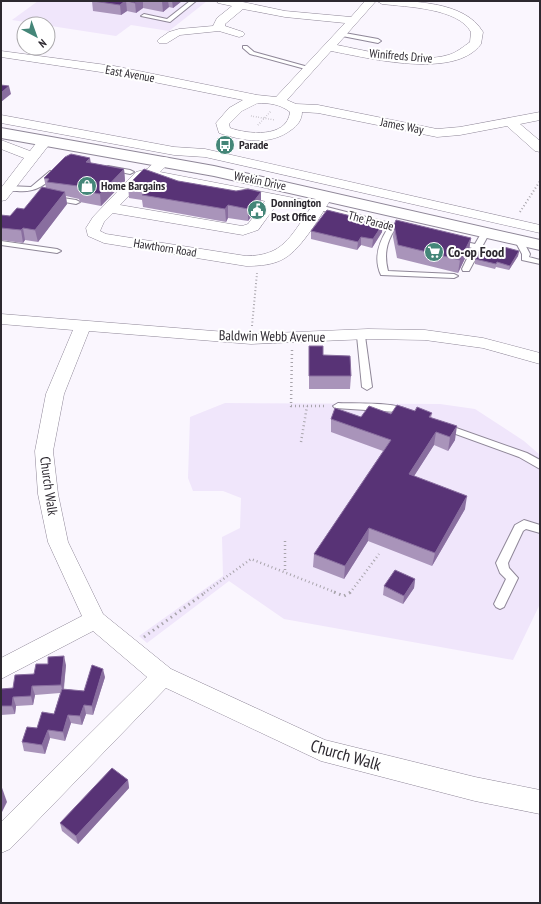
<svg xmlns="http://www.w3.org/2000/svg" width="541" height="904" font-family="'PT Sans Narrow',sans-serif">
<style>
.built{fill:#f0e6fb}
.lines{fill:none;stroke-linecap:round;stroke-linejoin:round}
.service-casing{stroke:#8f8798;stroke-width:2}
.minor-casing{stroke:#8f8798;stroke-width:1}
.tertiary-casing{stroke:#8f8798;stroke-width:2}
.path-far3{stroke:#a8a4ab;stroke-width:1.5;stroke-dasharray:0.5 2;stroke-linecap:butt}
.path-far2{stroke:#a8a4ab;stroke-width:2;stroke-dasharray:1 2.5;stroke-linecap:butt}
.path-far1{stroke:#a8a4ab;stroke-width:2.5;stroke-dasharray:1 3;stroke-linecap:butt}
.path{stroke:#a8a4ab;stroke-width:3;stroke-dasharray:1.5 4;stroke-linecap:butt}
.service{fill:#fff;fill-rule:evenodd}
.minor{fill:#fff;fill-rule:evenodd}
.tertiary{fill:#fff;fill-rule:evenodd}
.wall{fill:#a994ba}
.shaded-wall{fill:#896e9f}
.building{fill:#583376;stroke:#896e9f}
.labels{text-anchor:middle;stroke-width:4;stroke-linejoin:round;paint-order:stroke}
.far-street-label{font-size:12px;fill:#2d2930;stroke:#fff}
.far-poi-label{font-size:12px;font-weight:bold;fill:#2d2930;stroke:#fff;text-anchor:start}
.poi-label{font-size:14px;font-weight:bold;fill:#2d2930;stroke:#fff;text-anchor:start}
.street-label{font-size:14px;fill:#2d2930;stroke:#fff}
.near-street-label{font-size:17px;fill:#2d2930;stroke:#fff}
</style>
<rect width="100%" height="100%" fill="#faf6fe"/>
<g class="built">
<polygon points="38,1 207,1 169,31 131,25 116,36 12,20"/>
<polygon points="225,403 440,404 475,409 524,441 540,455 540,604 513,660 284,619 229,581 147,643 139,636 223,576 222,537 240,528 241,498 223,491 193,491 188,478 190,417"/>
</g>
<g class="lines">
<g class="service-casing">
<g id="service">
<polygon points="190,1 196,1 170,22 141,16 144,14 167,19"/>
<polygon points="339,32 378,39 381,41 378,43 337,35 336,34"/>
<polygon points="243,46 247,46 254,52 312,68 309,70 250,54 243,48"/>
<polygon points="108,166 130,170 134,172 130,174 111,170 108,170"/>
<path d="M 50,171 L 57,173 C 45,186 34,193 17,191 C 12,191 8,191 4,188 L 8,186 L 31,187 Z"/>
<polygon points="50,196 76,200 80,202 76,204 53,200 50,200"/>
<path d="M 316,205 L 319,205 L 409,228 L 410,230 L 406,232 L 395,229 C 386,243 384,255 388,271 L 454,274 L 458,276 L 454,278 L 381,275 C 373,258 379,242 388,228 L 316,209 Z"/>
<polygon points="483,230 489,230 490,232 469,271 463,271 462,269 472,248 453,242 457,240 475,244"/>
<polygon points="515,237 521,237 530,254 529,257 540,260 540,264 522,260 522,254 514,239"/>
<polygon points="1,241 57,249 61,251 57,253 1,245"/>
<polygon points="361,333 365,336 372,387 367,390 362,387 357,336"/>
<path d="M 338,403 C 353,404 403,401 412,413 L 407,416 L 397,412 L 335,408 L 333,406 Z"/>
<polygon points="445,424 527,453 540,460 540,469 519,457 442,429 440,427 442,425"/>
<polygon points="524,520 540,525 540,533 526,529 523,531 508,563 509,568 518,578 504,607 500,609 496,607 494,604 506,579 500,573 496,563 515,525"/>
</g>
</g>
<g class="minor-casing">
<g id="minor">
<path d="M 217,1 L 238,1 L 285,11 L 351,17 L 365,1 L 376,1 L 337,45 C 367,51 419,64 448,55 C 456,53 463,47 470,42 L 471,32 C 458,8 407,7 382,4 L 377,1 C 410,1 464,0 483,32 L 481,44 C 455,80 368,58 331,51 L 287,100 L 296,104 L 318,105 L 437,129 L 460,127 L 540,112 L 540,120 L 520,124 L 540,141 L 540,152 L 535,151 L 507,126 L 460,135 L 437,137 L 318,113 L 302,112 C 302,120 297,126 291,130 C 270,146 243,141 219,133 L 216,123 L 229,108 L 243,100 L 114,74 L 1,57 L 1,51 L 114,66 L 257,95 L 276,97 L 345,23 L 285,17 L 243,9 L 225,24 L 225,26 L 243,32 L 245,34 L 243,36 L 239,37 L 219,31 L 180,35 L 167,43 L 159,43 L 157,41 L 159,39 L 169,32 L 179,29 L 213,26 L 217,18 L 232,6 L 218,3 ZM 258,103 C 269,103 280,104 290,112 C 287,139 247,134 230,128 L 229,124 L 242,111 Z"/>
<polygon points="1,115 174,147 205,149 540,225 540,233 205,157 174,155 1,123"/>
<polygon points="45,137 50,138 52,141 6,200 1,201 1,188 24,158 1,149 1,140 30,151 40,138"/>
<path d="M 164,157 L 169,158 L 171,161 L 160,172 L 315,202 L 320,194 L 330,194 L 332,197 C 322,214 302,248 285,258 C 274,265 259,266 246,266 L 104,243 L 88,236 L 86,228 L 93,217 L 136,172 L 147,169 L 159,158 ZM 149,177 L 155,179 L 265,201 L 248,224 L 242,226 L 120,205 L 146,178 ZM 278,203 L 310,209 C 290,237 283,256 246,256 L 106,234 L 100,231 L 104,222 L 113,213 L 243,235 L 258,230 Z"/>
<polygon points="1,314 251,334 368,329 425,330 483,338 540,353 540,364 483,348 425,340 368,339 251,344 89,331 64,394 53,451 58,494 68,542 103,614 171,669 325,740 475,777 540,790 540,814 475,801 321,761 166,688 10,849 1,853 1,822 147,677 93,631 1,679 1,658 82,616 48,542 38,494 35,451 46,394 73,330 1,324"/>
</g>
</g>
<g class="tertiary-casing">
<polygon id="tertiary" points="1,128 214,166 540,240 540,250 214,176 1,138"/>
</g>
<g class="path-far3">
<polyline points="251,116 275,120"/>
<polyline points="258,125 271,111"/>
</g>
<g class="path-far2">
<polyline points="520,212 540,181"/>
<polyline points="252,326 257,273"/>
</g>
<g class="path-far1">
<polyline points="292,350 291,406 326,406"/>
<polyline points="301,442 307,406"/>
<polyline points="285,541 285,572"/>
<polyline points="204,593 251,559 337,593"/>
<polyline points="350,593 379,554"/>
</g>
<g class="path">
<polyline points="334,592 344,596 351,592"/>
<polyline points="144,637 206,592"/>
</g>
<use href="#service" class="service"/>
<use href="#minor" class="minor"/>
<use href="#tertiary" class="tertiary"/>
</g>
<g class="wall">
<polygon points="92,1 182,1 173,8 169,7 163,12 143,8 136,13 127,11 121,15 93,11"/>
<polygon points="91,163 124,169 125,181 101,206 80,202 79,199 66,196 67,204 38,242 25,240 23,243 1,240 1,215 10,216 24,209 46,188 44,178"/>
<polygon points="178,181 236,191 261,192 261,204 248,221 228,218 226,222 143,207 142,200 129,198 128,185"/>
<polygon points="394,225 471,238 469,250 458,273 397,258 393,237"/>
<polygon points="311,231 382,232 372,248 361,245 357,250 311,239"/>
<polygon points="519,251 518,256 509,270 496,267 495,269 475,264 475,259 501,253"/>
<polygon points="309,346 323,355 351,376 350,389 309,389"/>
<polygon points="415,411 432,413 431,418 455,440 448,451 434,445 414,476 465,509 432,566 368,541 344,579 313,567 314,554 383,451 331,432 331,419 361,417"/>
<polygon points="415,579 414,588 403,604 383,595 384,586"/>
<polygon points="66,665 64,689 84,691 105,677 93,715 86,714 82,725 71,723 65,741 50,738 45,754 24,751 22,742 37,728 54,714 60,693 35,695 33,705 16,706 15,714 1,715 1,689 13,688 34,674"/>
<polygon points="128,780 129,788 78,844 62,831 60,823"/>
</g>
<g class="shaded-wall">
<polygon points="126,1 127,11 121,15 120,5"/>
<polygon points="138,1 143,1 143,8 136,13 135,3"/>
<polygon points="162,1 168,1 169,7 163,12"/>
<polygon points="172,1 182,1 173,8"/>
<polygon points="9,86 11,94 1,102 1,93"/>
<polygon points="90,158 92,170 86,162"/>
<polygon points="124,169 125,181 101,206 100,194"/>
<polygon points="65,192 67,204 38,242 35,230"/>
<polygon points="261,192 261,204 248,221 248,209"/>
<polygon points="228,205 228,218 226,222 225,209"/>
<polygon points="383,224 382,232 372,248 373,239"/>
<polygon points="23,228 25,240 23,243 21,230"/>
<polygon points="361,237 361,245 357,250 358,242"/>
<polygon points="471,238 469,250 458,273 460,260"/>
<polygon points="519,251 518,256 509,270 510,266"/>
<polygon points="457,426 455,440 448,451 450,437"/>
<polygon points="436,432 434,445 407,487 409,474"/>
<polygon points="467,496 465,509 432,566 435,553"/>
<polygon points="369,528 368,541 344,579 345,566"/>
<polygon points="415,579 414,588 403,604 404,596"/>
<polygon points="64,656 66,665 63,693 61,685"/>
<polygon points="103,669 105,677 93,715 92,706"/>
<polygon points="32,686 35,695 33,705 31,696"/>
<polygon points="13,697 16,706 15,714 12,706"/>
<polygon points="84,705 86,714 82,725 80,716"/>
<polygon points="68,715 71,723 65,741 63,732"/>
<polygon points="48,730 50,738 45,754 42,745"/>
<polygon points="128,780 129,788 78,844 76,836"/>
<polygon points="1,785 7,802 1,814"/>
</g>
<g class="building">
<polygon points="93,1 125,1 120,5"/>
<polygon points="127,1 138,1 135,3"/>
<polygon points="1,85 9,86 1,93"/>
<polygon points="71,154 90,158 86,162 124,169 100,194 79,190 78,186 47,182 49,179 44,178 65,157"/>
<polygon points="144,169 178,181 236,191 248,189 261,192 248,209 228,205 225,209 142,195 149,190 128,185"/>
<polygon points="42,187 65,192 35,230 23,228 21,230 1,228 1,215 10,216 17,208 24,209"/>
<polygon points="327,210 383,224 373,239 361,237 358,242 311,231"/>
<polygon points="396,220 471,238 460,260 398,245 394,225"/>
<polygon points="504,247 519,251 510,266 497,262 496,264 475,259 481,248 501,253"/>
<polygon points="309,346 323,346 323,355 350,356 351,376 309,376"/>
<polygon points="397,405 415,411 417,407 432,413 429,417 457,426 450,437 436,432 409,474 467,496 435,553 369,528 345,566 314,554 391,440 331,419 335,408 361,417 369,406 391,414"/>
<polygon points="395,570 415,579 404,596 384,586"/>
<polygon points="64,656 61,685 32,686 31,696 13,697 12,706 1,706 1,689 13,688 15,675 34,674 36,664 48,664 48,657"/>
<polygon points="92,665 103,669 92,706 84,705 80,716 68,715 63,732 48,730 42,745 22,742 27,727 37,728 42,712 54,714 62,689 84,691"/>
<polygon points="112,768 128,780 76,836 60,823"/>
</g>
<defs>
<g id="bus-disc" transform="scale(1)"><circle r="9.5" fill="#448678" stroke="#fff"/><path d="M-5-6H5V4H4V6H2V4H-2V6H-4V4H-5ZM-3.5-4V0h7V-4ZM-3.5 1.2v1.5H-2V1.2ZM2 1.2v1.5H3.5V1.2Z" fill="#fff"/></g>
<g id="shop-disc" transform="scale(1)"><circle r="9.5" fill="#448678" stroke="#fff"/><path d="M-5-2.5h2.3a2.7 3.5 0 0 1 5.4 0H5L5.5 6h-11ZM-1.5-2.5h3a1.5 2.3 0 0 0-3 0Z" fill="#fff"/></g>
<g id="civic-disc" transform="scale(1)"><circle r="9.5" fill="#448678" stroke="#fff"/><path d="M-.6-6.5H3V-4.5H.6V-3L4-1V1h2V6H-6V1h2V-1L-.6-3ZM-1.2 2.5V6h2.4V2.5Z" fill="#fff"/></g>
<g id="supermarket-disc" transform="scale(1)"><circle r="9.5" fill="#448678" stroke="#fff"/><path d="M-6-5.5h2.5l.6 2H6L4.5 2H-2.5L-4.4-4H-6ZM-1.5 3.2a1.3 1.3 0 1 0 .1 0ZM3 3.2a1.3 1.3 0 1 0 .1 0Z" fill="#fff"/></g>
</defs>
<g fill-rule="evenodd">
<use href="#bus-disc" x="225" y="145"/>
<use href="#shop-disc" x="87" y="186"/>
<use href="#civic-disc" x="257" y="210"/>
<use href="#supermarket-disc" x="434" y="252"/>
</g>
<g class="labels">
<g class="far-street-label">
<text transform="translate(401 56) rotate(5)" y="4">Winifreds Drive</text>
<text transform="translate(130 74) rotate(10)" y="4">East Avenue</text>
<text transform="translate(402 126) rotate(11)" y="4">James Way</text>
<text transform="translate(260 181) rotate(12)" y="4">Wrekin Drive</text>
<text transform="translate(371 221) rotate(15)" y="4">The Parade</text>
<text transform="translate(165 248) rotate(9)" y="4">Hawthorn Road</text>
</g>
<g class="far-poi-label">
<text x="239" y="149">Parade</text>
<text x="101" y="190">Home Bargains</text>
<text x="271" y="207">Donnington<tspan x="271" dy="14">Post Office</tspan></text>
</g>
<g class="poi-label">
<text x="448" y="257">Co-op Food</text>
</g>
<g class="street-label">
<text transform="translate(272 336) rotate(1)" y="5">Baldwin Webb Avenue</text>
<text transform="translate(49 486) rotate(82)" y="5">Church Walk</text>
</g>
<g class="near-street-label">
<text transform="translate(346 755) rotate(16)" y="6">Church Walk</text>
</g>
</g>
<rect width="541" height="904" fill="none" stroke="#2d2930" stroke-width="4"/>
<g transform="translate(36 36) rotate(139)"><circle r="19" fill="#ffffff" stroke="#aba9ac"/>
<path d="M0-3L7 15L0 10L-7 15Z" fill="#448678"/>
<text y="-6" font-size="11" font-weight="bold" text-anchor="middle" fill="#2d2930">N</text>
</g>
</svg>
